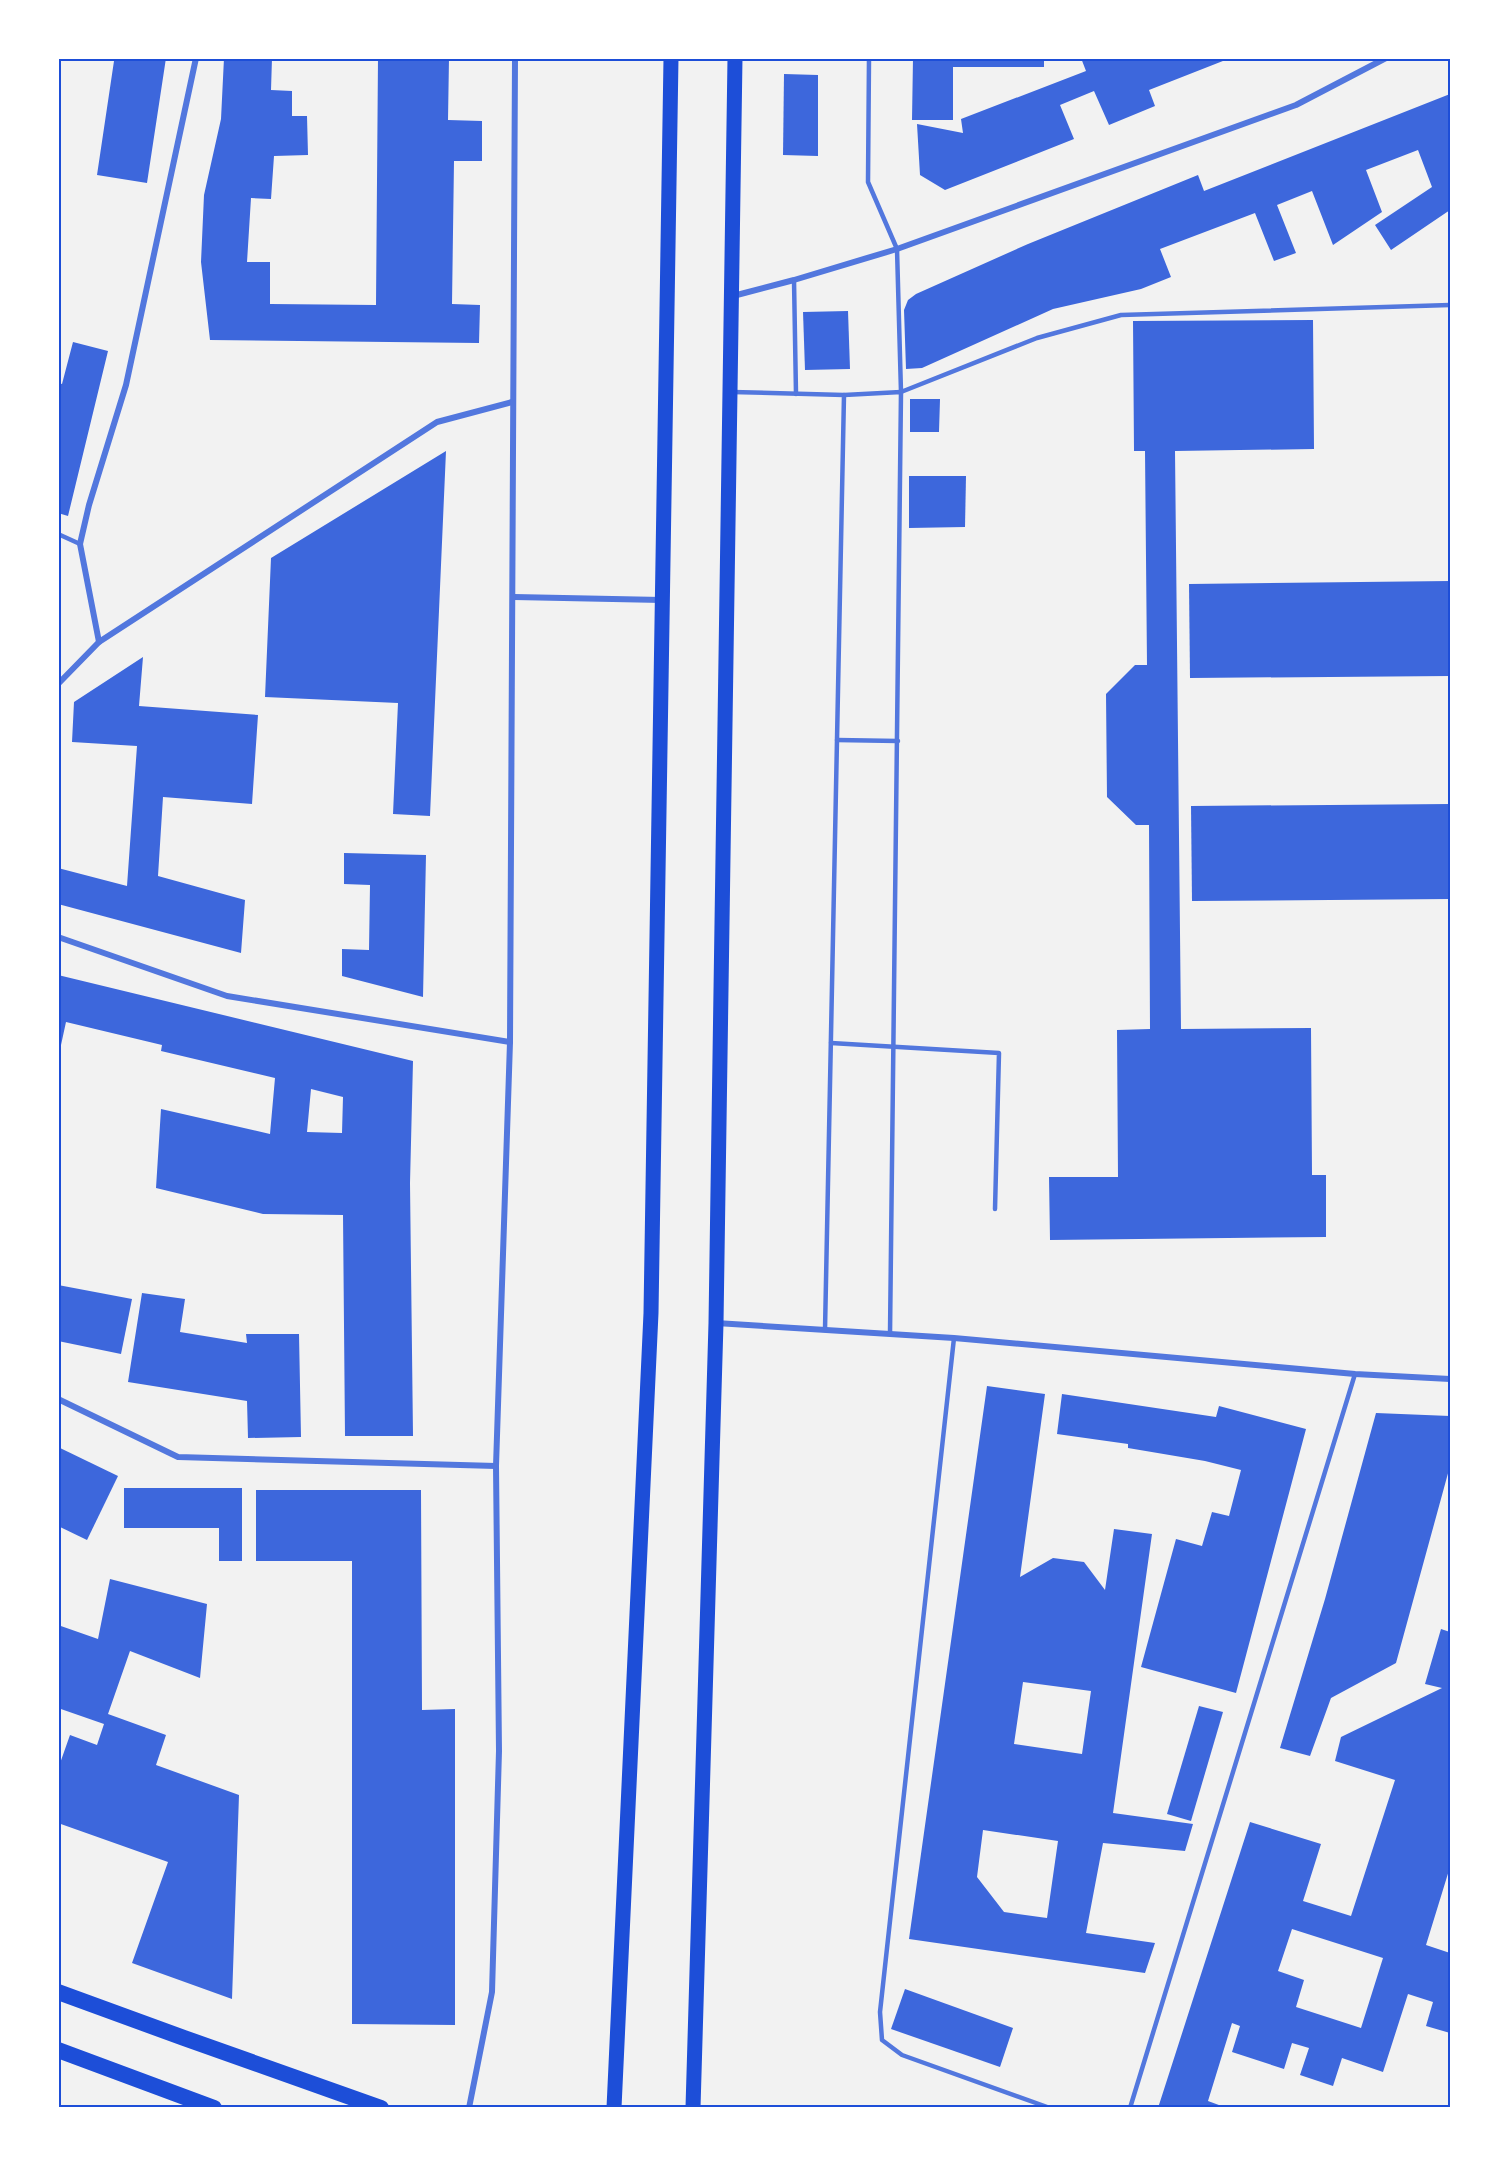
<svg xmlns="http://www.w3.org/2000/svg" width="1509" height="2166" font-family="'Golos Text',sans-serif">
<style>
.building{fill:#3d67dc;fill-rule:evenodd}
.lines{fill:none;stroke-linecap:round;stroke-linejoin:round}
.service{stroke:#5277de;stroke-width:4.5}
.minor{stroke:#5277de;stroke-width:6}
.primary{stroke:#1d4ed8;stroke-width:15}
.trunk{stroke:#1d4ed8;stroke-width:16}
.neatline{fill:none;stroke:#1d4ed8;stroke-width:2}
</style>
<rect width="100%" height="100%" fill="#f2f2f2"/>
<g class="building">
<polygon points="107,58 166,58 147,183 97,175 114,61"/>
<polygon points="224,58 272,58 271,90 292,91 292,116 307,116 308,155 274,156 271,199 251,198 247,262 270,262 270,304 376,305 378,58 449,58 448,120 482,121 482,161 454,161 452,304 480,305 479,343 210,340 201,262 204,195 221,119"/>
<polygon points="913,58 1044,58 1044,67 953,67 953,120 912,120"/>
<polygon points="1081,58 1228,59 1149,90 1155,106 1109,125 1094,91 1060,105 1074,139 945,190 920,175 917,124 963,133 961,119 1086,71"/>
<polygon points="784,74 818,75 818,156 783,155"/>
<polygon points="1450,94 1450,210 1391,250 1375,225 1432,187 1418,150 1366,170 1382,212 1333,245 1312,191 1277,205 1296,253 1274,261 1255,213 1160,249 1171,277 1141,289 1053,309 922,368 906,369 904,310 908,300 916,294 1028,244 1198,175 1204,191"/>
<polygon points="848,311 850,369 805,370 803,312"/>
<polygon points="1313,320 1314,449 1175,451 1181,1029 1311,1028 1312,1175 1326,1175 1326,1237 1050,1240 1049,1177 1118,1177 1117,1030 1150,1029 1149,825 1136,825 1107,797 1106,694 1135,665 1147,665 1145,451 1134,451 1133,321"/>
<polygon points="73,342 108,351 68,516 58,513 58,383 62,384"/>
<polygon points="910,399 940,399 939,432 910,432"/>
<polygon points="446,451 430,816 393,814 398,703 265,697 271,558"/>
<polygon points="909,476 966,476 965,527 909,528"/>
<polygon points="1450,581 1450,676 1190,678 1189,584"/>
<polygon points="143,657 139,706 258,715 252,804 163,797 158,876 245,900 241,953 58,904 58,868 127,886 137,746 72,742 74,702"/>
<polygon points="1450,804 1450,899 1192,901 1191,806"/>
<polygon points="344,853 426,855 423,997 342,976 342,949 369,950 370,885 344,884"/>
<path d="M 58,975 L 413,1061 L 410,1183 L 413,1436 L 345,1436 L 343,1215 L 263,1214 L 156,1188 L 161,1109 L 270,1134 L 275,1078 L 161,1051 L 162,1045 L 66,1022 L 61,1045 L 58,1045 ZM 311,1089 L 343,1097 L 342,1133 L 307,1132 Z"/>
<polygon points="58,1285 132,1299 121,1354 58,1341"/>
<polygon points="142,1293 185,1299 180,1332 247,1343 246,1334 299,1334 301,1437 248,1438 247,1401 128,1382"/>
<path d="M 987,1386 L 1045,1394 L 1020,1577 L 1053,1558 L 1084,1562 L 1105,1590 L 1114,1529 L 1152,1534 L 1113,1813 L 1193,1824 L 1185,1851 L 1103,1843 L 1086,1933 L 1155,1943 L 1145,1973 L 909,1939 ZM 1023,1682 L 1091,1691 L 1082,1754 L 1014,1744 ZM 983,1830 L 1058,1841 L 1047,1918 L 1004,1912 L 977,1877 Z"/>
<polygon points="1062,1394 1216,1417 1219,1406 1306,1429 1236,1693 1141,1667 1176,1539 1202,1546 1212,1512 1229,1516 1241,1470 1205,1461 1128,1448 1128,1444 1057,1434"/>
<polygon points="1376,1413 1450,1416 1450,1466 1396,1663 1331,1698 1310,1756 1280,1748 1325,1599"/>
<polygon points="58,1447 118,1476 87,1540 58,1526"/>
<polygon points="124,1488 242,1488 242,1561 219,1561 219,1528 124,1528"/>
<polygon points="256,1490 421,1490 422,1710 455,1709 455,2025 352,2024 352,1561 256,1561"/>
<polygon points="110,1579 207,1604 200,1678 130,1651 108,1714 166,1735 156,1765 239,1795 232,1999 132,1963 168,1862 58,1823 58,1769 70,1735 97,1745 104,1724 58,1708 58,1625 98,1639"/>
<path d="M 1441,1629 L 1450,1632 L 1450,1867 L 1426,1945 L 1450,1953 L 1450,2033 L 1426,2026 L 1433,2002 L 1408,1994 L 1383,2072 L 1342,2058 L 1333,2086 L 1300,2075 L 1309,2048 L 1292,2043 L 1284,2069 L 1232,2052 L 1240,2026 L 1232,2023 L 1208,2101 L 1227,2108 L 1158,2108 L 1250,1822 L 1321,1844 L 1303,1901 L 1351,1916 L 1395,1780 L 1335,1761 L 1341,1737 L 1442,1688 L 1425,1684 ZM 1292,1929 L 1383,1958 L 1361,2028 L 1296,2007 L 1304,1980 L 1278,1971 Z"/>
<polygon points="1199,1706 1223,1712 1191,1821 1167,1814"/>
<polygon points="905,1989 1013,2028 1000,2067 891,2029"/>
</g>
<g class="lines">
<g class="service">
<polyline points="869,58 868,182 897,249 901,392 1037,338 1121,315 1450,305"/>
<polyline points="794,280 796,394"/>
<polyline points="732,392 844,395 825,1330"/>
<polyline points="844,395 901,392 890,1334"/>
<polyline points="58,534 80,544"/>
<polyline points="837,740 898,741"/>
<polyline points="831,1043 999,1053 995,1209"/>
<polyline points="954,1338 880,2012 882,2040 902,2055 1050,2108"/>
<polyline points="1130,2108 1355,1374"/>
</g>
<g class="minor">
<polyline points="733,296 794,280 897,249 1296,105 1386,58"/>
<polyline points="514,597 662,600"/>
<polyline points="99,642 80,544 89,505 126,385 196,58"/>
<polyline points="58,684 99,642 437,422 512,402"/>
<polyline points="58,937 227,996 510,1042"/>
<polyline points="716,1323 954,1338 1355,1374 1450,1379"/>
<polyline points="58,1399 178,1457 496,1466"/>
<polyline points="469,2108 492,1992 499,1751 496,1466 510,1042 515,58"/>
</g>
<g class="primary">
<polyline points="614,2108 651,1313 671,58"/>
<polyline points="693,2108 716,1323 735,58"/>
</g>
<g class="trunk">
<polyline points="58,1992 184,2038 381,2108"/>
<polyline points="58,2050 214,2108"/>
</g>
</g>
<rect width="1509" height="2166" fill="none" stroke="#ffffff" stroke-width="120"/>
<rect x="60" y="60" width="1389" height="2046" class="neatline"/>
</svg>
